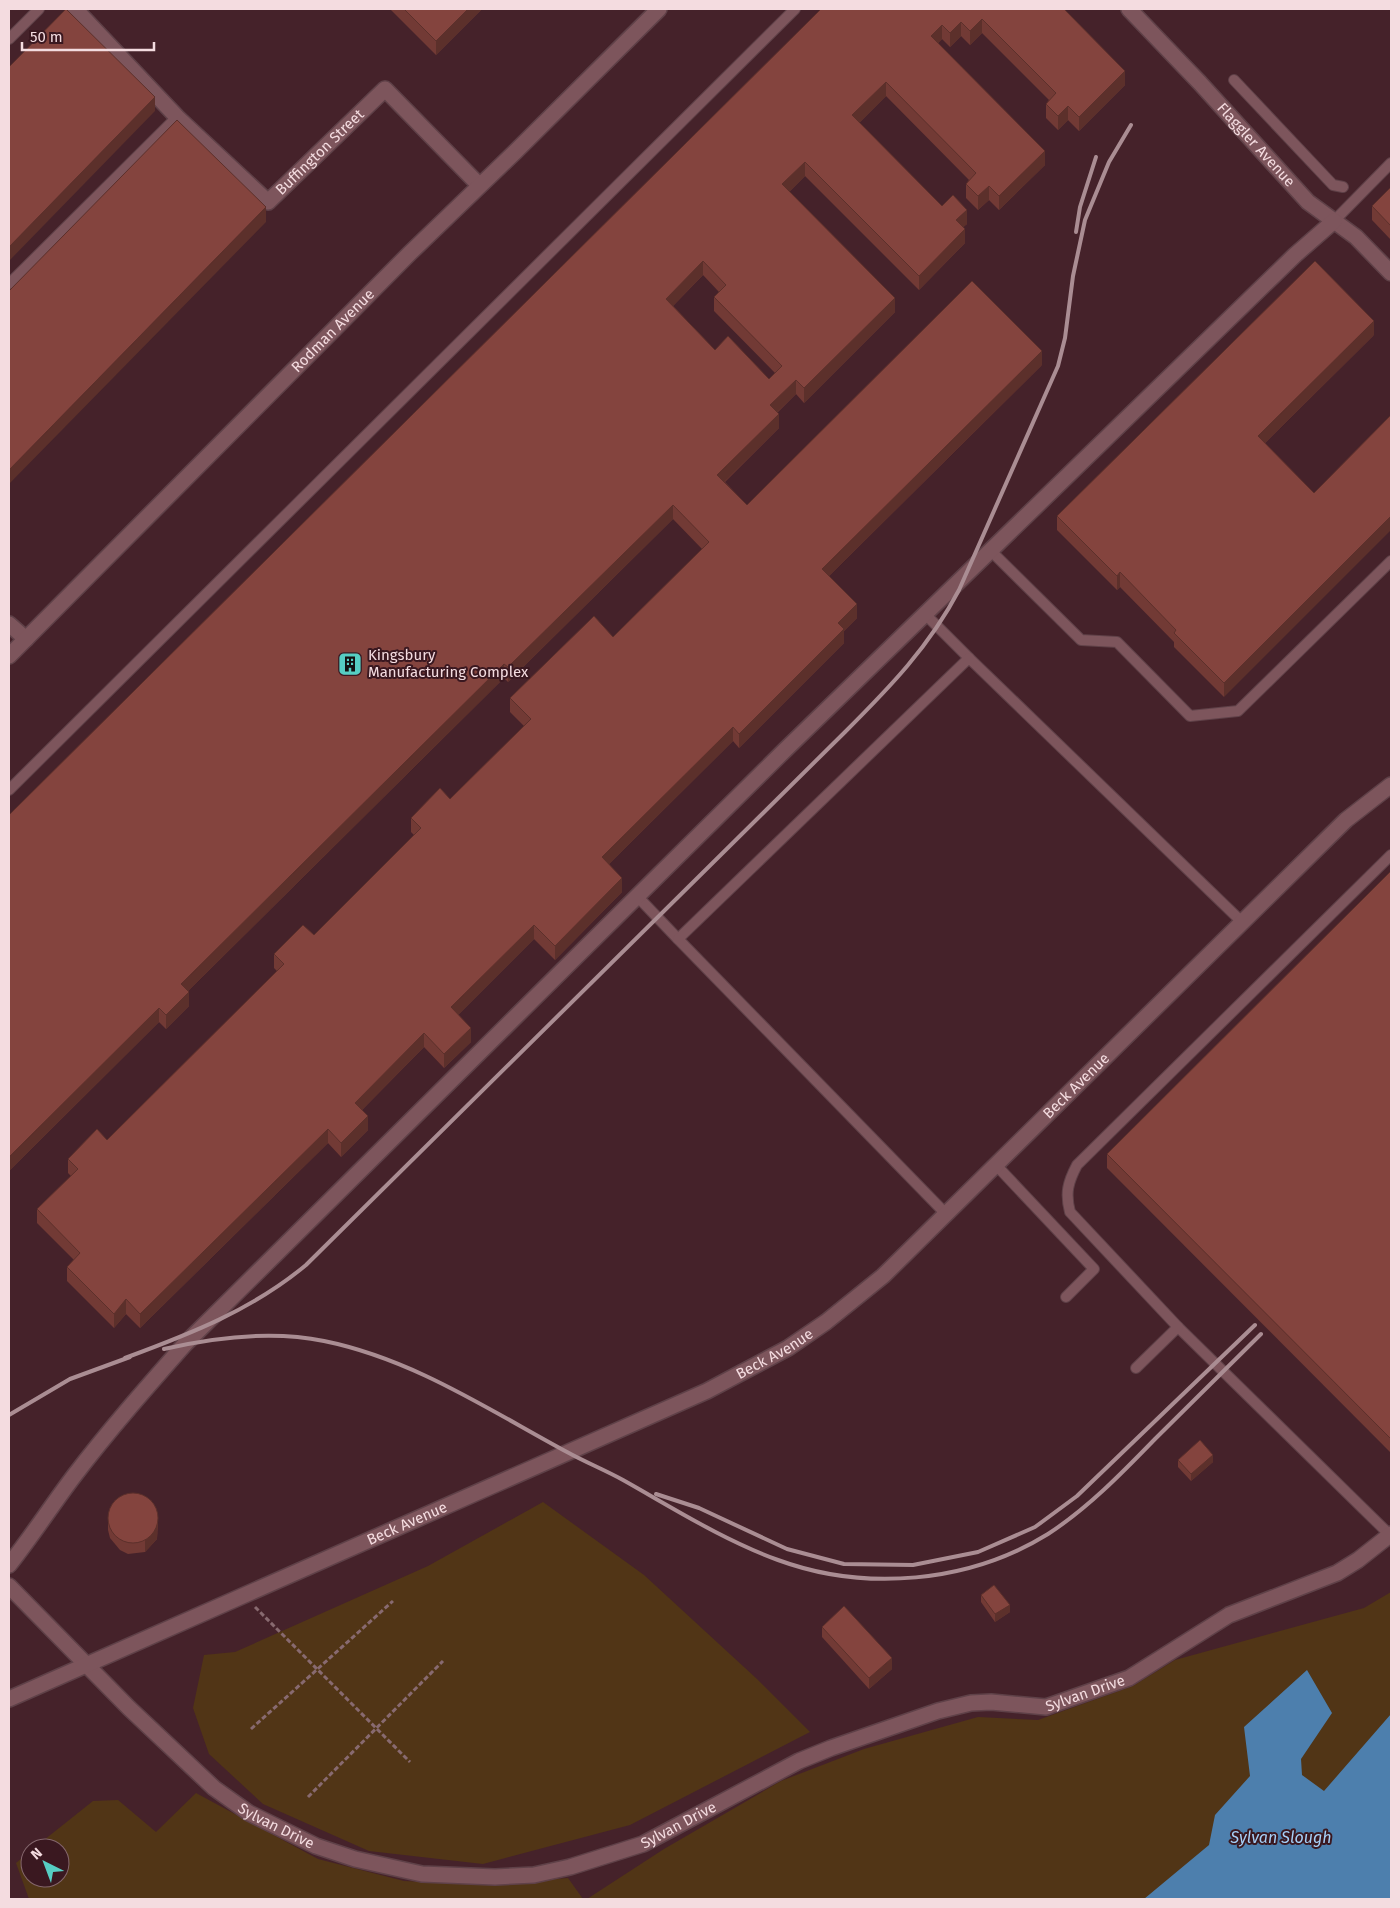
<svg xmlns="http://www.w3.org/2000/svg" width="1400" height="1908" font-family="'Fira Sans',sans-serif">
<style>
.green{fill:#513516}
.water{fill:#4d7fad}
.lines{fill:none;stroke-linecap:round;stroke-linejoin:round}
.service-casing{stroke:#5f4148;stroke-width:12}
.minor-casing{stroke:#5f4148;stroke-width:18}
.path{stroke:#886a70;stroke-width:3;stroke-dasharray:5 2.5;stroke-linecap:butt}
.service{stroke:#7d555c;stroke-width:10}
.minor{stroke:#7d555c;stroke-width:15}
.rail{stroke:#aa8d93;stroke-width:4}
.wall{fill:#723a35;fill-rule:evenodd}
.shaded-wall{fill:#5c302b}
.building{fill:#84443e;stroke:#5c302b;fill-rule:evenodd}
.labels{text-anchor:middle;stroke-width:4;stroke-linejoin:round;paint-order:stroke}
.street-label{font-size:15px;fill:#f4dce0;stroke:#3a1820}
.poi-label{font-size:15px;fill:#f4dce0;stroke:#3a1820;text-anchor:start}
.water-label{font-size:16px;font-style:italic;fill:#a6d0f8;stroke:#3a1820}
</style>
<rect width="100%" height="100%" fill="#45222a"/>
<g class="green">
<polygon points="543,1502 644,1575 757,1679 810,1732 630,1825 483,1864 369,1851 263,1804 209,1754 193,1708 204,1655 235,1652 428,1566"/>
<polygon points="1391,1592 1391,1766 1220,1899 587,1899 664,1849 781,1781 864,1749 978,1717 1038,1720 1133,1686 1175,1660 1364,1608"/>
<polygon points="196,1793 318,1859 404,1881 489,1885 568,1878 583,1899 29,1899 16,1863 30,1851 30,1878 60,1878 60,1848 34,1848 93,1801 118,1800 156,1832"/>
</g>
<polygon class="water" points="1307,1670 1332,1713 1301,1759 1302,1775 1324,1791 1391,1714 1391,1899 1144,1899 1209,1845 1215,1815 1250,1776 1244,1727"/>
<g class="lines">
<g class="service-casing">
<g id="service">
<polyline points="9,39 39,9"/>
<polyline points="1234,80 1333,185 1343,187"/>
<polyline points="1334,221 1391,163"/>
<polyline points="9,284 177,117"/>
<polyline points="990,550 1081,640 1117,642 1190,716 1238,711 1391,561"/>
<polyline points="925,614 969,658"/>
<polyline points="9,790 795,9"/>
<polyline points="637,896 678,939"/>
<polyline points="996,1165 1094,1269 1066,1297"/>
<polyline points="946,1214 678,939 969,658 1241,921"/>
<polyline points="1178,1327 1390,1535"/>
<path d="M 1136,1368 L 1178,1327 L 1070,1212 C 1065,1193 1068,1182 1077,1165 L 1391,855"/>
</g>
</g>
<g class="minor-casing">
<g id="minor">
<path id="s1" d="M 75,9 L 177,117 L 268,202 L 385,89 L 479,185"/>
<path id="s2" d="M 1129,9 L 1200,83 L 1308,202 L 1356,237 L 1391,273"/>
<polyline points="9,624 26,639"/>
<path id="s3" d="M 9,656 L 410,253 L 515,152 L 659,9"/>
<path d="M 9,1565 C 32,1536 52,1505 74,1476 C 109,1430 147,1387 185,1344 L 785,750 L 1295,255 L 1334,221"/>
<path id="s4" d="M 9,1586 L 129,1708 L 214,1788 L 249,1813 L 316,1846 L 355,1859 L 422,1874 L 495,1877 L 534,1875 L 570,1867 L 643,1844 L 799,1761 L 831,1748 L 938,1711 L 971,1703 L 991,1702 L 1046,1707 L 1129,1678 L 1229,1615 L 1337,1573 L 1358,1560 L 1391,1534"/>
<path id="s5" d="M 9,1699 L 707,1391 L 788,1348 L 826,1322 L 883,1276 L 1346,820 L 1391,785"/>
</g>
</g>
<g class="path">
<polyline points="255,1607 410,1762"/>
<polyline points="251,1729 393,1601"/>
<polyline points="308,1797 443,1661"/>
</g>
<use href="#service" class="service"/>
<use href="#minor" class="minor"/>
<g class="rail">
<polyline points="1076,232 1080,207 1096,157"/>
<path d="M 164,1349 C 216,1337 271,1330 324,1341 C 413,1359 489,1410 567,1452 C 585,1462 605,1470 623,1480 C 673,1508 723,1540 778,1560 C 865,1592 969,1583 1048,1534 C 1088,1508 1122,1473 1155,1439 C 1190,1404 1226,1369 1261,1334"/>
<path d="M 125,1358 C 190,1334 252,1310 306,1265 L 845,732 C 890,687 929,647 959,590 L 1058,366 L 1065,338 L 1073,276 L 1085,220 L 1109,162 L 1131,125"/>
<polyline points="9,1415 70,1379 130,1357"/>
<polyline points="656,1494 699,1508 787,1549 844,1564 913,1565 978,1552 1035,1527 1077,1496 1255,1325"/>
</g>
</g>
<g class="wall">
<polygon points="390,9 482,9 436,55"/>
<path d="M 821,9 L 1064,9 L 1125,85 L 1079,131 L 1068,120 L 1058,130 L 1046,118 L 1046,104 L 1049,100 L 982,33 L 970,45 L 961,36 L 950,47 L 942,39 L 938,43 L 1045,165 L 999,210 L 989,200 L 978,210 L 966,198 L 966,184 L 969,180 L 886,96 L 859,123 L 942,206 L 967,224 L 963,227 L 965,243 L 919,290 L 805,176 L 789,192 L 895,312 L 804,403 L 796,394 L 777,413 L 779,428 L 725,482 L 747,505 L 1042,365 L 829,576 L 857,618 L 844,631 L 844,643 L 739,748 L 733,741 L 609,864 L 622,892 L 555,960 L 534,939 L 458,1015 L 471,1042 L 444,1068 L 424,1047 L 362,1110 L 368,1130 L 341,1157 L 328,1143 L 140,1328 L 126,1314 L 114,1328 L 67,1281 L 67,1267 L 74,1260 L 37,1223 L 37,1209 L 71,1176 L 68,1173 L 68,1159 L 107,1140 L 277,971 L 274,968 L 274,954 L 314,935 L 414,835 L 411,832 L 411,818 L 450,799 L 524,726 L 510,712 L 510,698 L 613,637 L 702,549 L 673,519 L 508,682 L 504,678 L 188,991 L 189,1006 L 166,1029 L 159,1022 L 9,1171 ZM 703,275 L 719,292 L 714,297 L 714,311 L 775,373 L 769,379 L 715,350 L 673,306 Z"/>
<polygon points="1391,187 1391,240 1372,220 1372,206"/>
<polygon points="1374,335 1265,443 1224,697 1174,647 1174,642 1120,587 1117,590 1057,530 1057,516"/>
<polygon points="1391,871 1391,1453 1107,1168 1107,1154"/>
<polygon points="1178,1460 1213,1462 1191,1481 1178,1467"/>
<polygon points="108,1519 158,1522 157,1539 145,1552 128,1554 120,1550 110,1538 108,1530"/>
<polygon points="981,1595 1010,1612 995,1622 981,1602"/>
<polygon points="822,1627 892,1669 869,1689 822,1637"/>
</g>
<g class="shaded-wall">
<polygon points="468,9 482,9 436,55 436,41"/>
<polygon points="982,19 982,33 970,45 970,31"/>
<polygon points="961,22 961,36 950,47 950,33"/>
<polygon points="942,25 942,39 931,50 931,36"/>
<polygon points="1125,71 1125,85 1079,131 1079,117"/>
<polygon points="886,82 886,96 852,130 852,115"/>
<polygon points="155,97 155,111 9,261 9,247"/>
<polygon points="1068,106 1068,120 1058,130 1058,116"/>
<polygon points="1045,151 1045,165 999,210 999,196"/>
<polygon points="805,162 805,176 782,199 782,184"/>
<polygon points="989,186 989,200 978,210 978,196"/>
<polygon points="266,207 266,222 9,484 9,470"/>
<polygon points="967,210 967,224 956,234 956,220"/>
<polygon points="965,229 965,243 919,290 919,276"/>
<polygon points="703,261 703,275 666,313 666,299"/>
<polygon points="895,298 895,312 804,403 804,388"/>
<polygon points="1374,321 1374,335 1258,450 1258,436"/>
<polygon points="1042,351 1042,365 822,583 822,569"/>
<polygon points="796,380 796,394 770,419 770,405"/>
<polygon points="779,414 779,428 717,489 717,475"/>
<polygon points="673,505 673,519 508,682 508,667"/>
<polygon points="1391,516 1391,530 1224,697 1224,683"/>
<polygon points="1120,572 1120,587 1117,590 1117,576"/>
<polygon points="857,604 857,618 844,631 844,643 739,748 739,734 838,623"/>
<polygon points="504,664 504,678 181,998 181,984"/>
<polygon points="733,727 733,741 602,871 602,857"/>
<polygon points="622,878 622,892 555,960 555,946"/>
<polygon points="534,925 534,939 451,1022 451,1007"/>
<polygon points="189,992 189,1006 166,1029 166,1015"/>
<polygon points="159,1008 159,1022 9,1171 9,1157"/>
<polygon points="471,1028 471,1042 444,1068 444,1054"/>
<polygon points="424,1033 424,1047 355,1117 355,1103"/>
<polygon points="368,1116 368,1130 341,1157 341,1143"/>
<polygon points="328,1129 328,1143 140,1328 140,1314"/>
<polygon points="126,1299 126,1314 114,1328 114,1314"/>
<polygon points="1213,1455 1213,1462 1191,1481 1191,1474"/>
<polygon points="158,1512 157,1539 145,1552 145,1541"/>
<polygon points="1010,1605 1010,1612 995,1622 995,1614"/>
<polygon points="892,1658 892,1669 869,1689 869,1678"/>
</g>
<g class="building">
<polygon points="66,9 155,97 9,247 9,67"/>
<polygon points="404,9 468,9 436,41"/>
<path d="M 821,9 L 1064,9 L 1125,71 L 1079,117 L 1068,106 L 1058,116 L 1046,104 L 1056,93 L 982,19 L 970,31 L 961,22 L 950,33 L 942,25 L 931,36 L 1045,151 L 999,196 L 989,186 L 978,196 L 966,184 L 976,173 L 886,82 L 852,115 L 942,206 L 953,195 L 967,210 L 956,220 L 965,229 L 919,276 L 805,162 L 782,184 L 895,298 L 804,388 L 796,380 L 770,405 L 779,414 L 717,475 L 747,505 L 972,281 L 1042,351 L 822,569 L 857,604 L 838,623 L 844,629 L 739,734 L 733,727 L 602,857 L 622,878 L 555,946 L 534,925 L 451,1007 L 471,1028 L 444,1054 L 424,1033 L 355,1103 L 368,1116 L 341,1143 L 328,1129 L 140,1314 L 126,1299 L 114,1314 L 67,1267 L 80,1253 L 37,1209 L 78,1169 L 68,1159 L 97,1129 L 107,1140 L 284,964 L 274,954 L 303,925 L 314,935 L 421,828 L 411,818 L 440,788 L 450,799 L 531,719 L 510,698 L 594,616 L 613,637 L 709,542 L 673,505 L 508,667 L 504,664 L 181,984 L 189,992 L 166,1015 L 159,1008 L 9,1157 L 9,815 ZM 703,261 L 726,285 L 714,297 L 782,366 L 769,379 L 728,336 L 715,350 L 666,299 Z"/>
<polygon points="177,120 266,207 9,470 9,291"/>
<polygon points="1391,187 1391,226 1372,206"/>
<polygon points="1315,261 1374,321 1258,436 1314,493 1391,415 1391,516 1224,683 1174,633 1176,630 1120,572 1117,576 1057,516"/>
<polygon points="1391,871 1391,1439 1107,1154"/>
<polygon points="1200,1440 1213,1455 1191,1474 1178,1460"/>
<circle cx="133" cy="1518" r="25"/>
<polygon points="994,1585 1010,1605 995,1614 981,1595"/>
<polygon points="844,1606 892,1658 869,1678 822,1627"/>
</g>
<defs>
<g id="building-square" transform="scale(1.25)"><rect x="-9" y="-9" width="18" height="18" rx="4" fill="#56cec3" stroke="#3a1820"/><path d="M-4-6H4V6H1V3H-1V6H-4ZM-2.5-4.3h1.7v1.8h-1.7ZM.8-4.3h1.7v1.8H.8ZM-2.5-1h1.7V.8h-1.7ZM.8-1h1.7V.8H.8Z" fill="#111"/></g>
</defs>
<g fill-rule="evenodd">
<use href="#building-square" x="350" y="664"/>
</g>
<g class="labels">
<g class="street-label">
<text dy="5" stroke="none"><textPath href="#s2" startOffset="186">Flaggler Avenue</textPath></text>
<text dy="5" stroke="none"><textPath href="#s1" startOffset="345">Buffington Street</textPath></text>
<text dy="5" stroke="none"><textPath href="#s3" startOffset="459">Rodman Avenue</textPath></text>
<text dy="5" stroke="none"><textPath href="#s5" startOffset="1245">Beck Avenue</textPath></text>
<text dy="5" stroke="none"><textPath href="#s5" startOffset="840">Beck Avenue</textPath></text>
<text dy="5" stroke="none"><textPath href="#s5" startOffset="435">Beck Avenue</textPath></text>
<text dy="5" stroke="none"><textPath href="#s4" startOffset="1216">Sylvan Drive</textPath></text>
<text dy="5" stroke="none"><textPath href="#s4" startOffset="781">Sylvan Drive</textPath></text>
<text dy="5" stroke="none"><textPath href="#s4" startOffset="361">Sylvan Drive</textPath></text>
</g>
<g class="poi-label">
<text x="368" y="660">Kingsbury<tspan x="368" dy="17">Manufacturing Complex</tspan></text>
</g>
<g class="water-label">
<text x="1281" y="1843">Sylvan Slough</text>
</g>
</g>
<rect width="1400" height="1908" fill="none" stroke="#f4dce0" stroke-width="20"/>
<g transform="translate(45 1863) rotate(318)"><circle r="24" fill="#3a1820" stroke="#84666d"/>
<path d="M0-4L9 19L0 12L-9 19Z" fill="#56cec3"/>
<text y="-8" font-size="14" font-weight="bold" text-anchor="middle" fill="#f4dce0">N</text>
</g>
<path d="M22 42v8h132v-8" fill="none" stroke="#f4dce0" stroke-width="2.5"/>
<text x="30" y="42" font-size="15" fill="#f4dce0" stroke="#3a1820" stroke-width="4" paint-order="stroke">50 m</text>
</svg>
